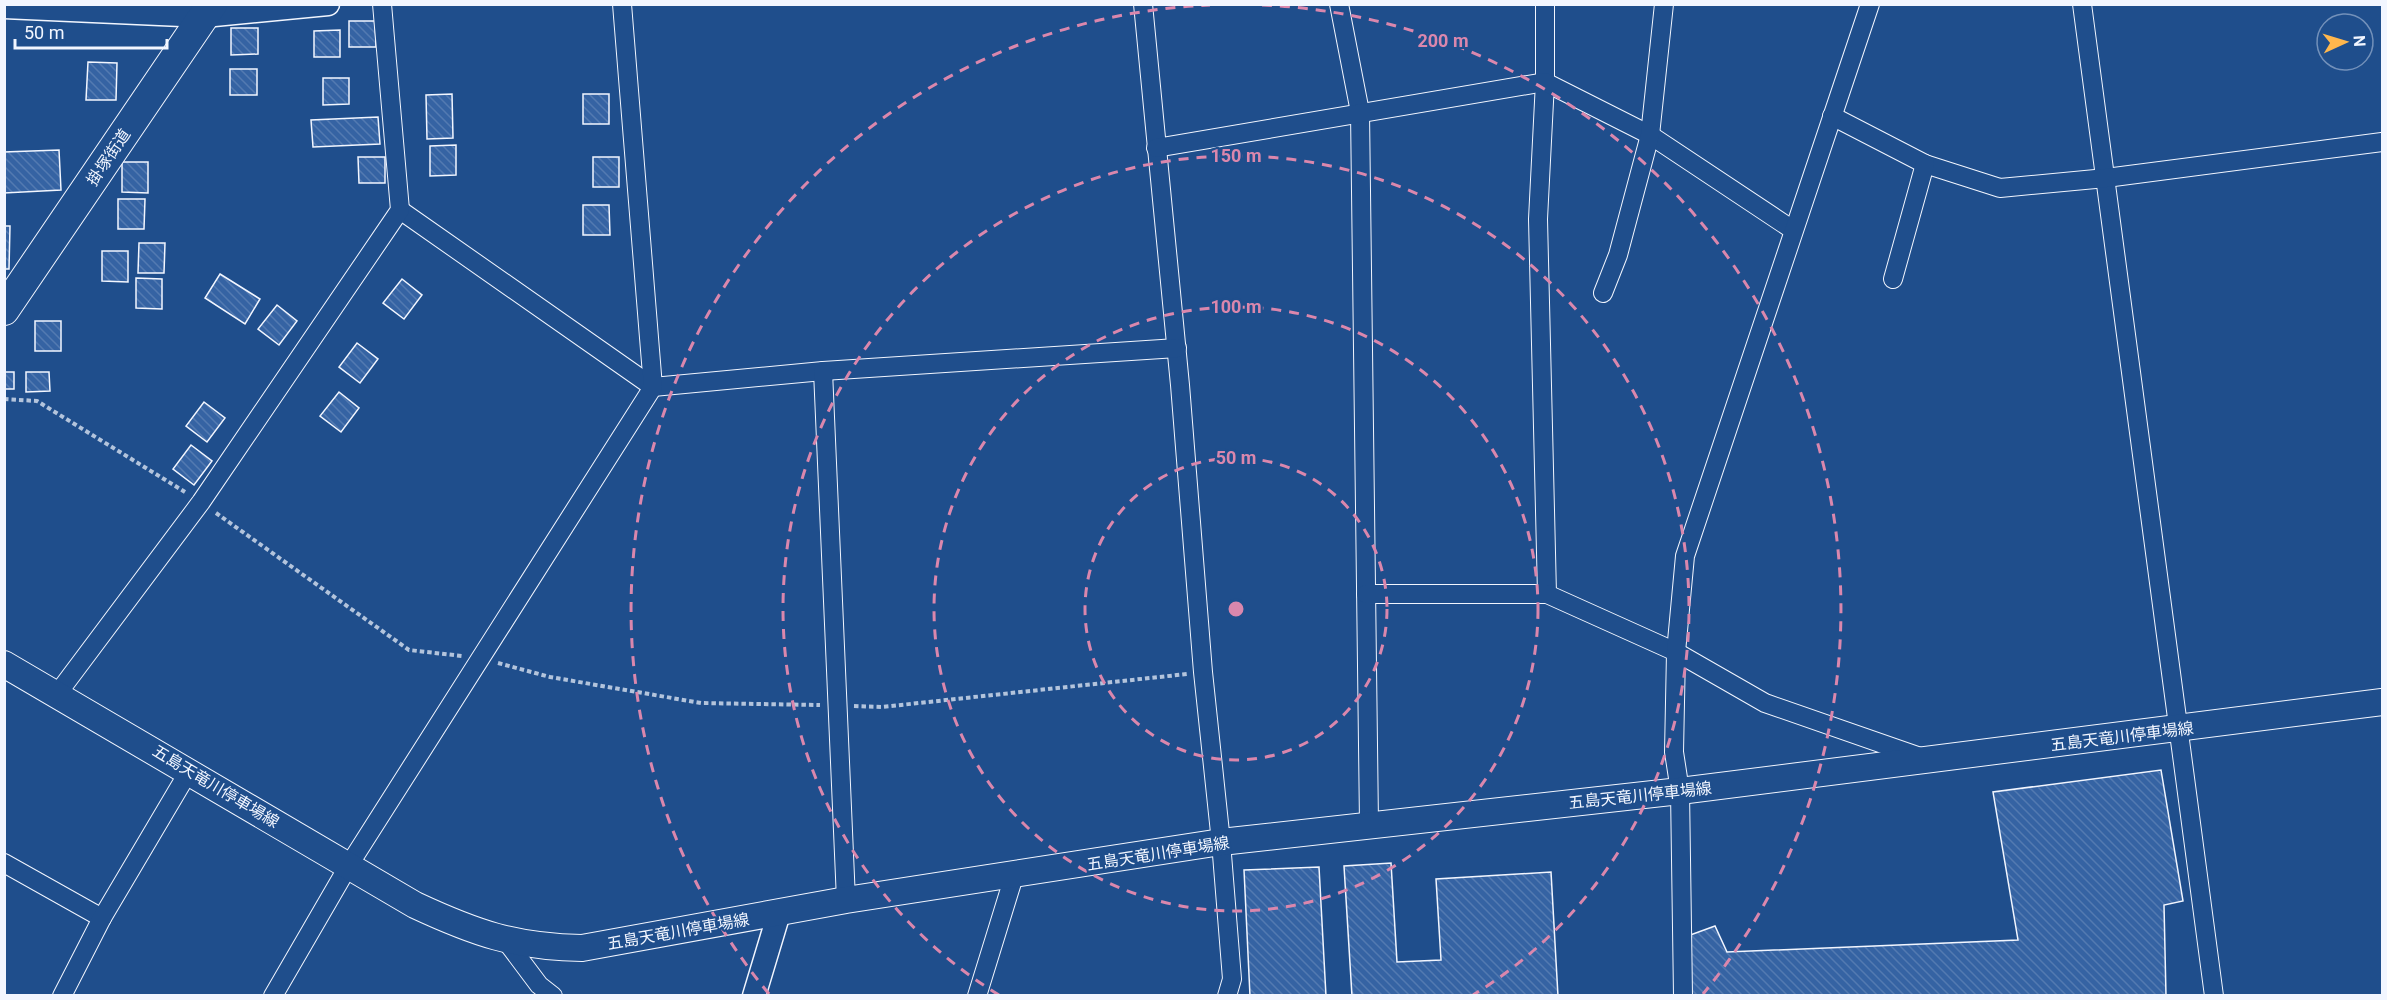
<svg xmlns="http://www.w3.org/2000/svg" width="2387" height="1000" font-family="Roboto,'Noto Sans JP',sans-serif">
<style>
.building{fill:url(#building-back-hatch);stroke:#f2f6ff;stroke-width:1.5}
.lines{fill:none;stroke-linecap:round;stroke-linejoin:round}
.minor-casing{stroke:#f2f6ff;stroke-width:20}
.tertiary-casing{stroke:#f2f6ff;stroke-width:25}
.secondary-casing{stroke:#f2f6ff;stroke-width:28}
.trunk-casing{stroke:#f2f6ff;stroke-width:32}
.path{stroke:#b3c4dc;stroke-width:4;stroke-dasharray:4.5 3;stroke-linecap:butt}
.minor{stroke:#1f4e8c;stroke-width:18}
.tertiary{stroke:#1f4e8c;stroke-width:22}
.secondary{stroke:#1f4e8c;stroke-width:26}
.trunk{stroke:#1f4e8c;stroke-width:30}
.ring{fill:none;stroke:#da87ad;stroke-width:3;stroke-dasharray:10 8}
.labels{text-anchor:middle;stroke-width:4.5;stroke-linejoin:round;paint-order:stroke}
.street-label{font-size:16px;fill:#f2f6ff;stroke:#1f4e8c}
.centre{fill:#da87ad;stroke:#1f4e8c;stroke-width:3}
.ring-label{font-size:18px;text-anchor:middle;font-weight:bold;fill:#da87ad;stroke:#1f4e8c;stroke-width:4.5;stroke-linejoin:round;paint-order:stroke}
</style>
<defs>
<pattern id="building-back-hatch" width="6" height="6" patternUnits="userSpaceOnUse" patternTransform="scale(1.5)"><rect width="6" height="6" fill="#3563a3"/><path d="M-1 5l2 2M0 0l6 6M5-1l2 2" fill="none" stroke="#537ab1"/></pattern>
</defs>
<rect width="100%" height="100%" fill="#1f4e8c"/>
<g class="building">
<polygon points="349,21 375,21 376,47 349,47"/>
<polygon points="231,28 258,28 258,54 231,55"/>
<polygon points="340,30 340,57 314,57 314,31"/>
<polygon points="88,62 117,63 116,100 86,100"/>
<rect x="230" y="69" width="27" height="26"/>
<polygon points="323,78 349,78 349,104 323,105"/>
<polygon points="452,94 453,138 427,139 426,95"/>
<rect x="583" y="94" width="26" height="30"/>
<polygon points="378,117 380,144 313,147 311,120"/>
<polygon points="456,145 456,175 430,176 430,146"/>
<polygon points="59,150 61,190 4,193 4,152"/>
<polygon points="358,157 385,157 385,183 359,183"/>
<rect x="593" y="157" width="26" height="30"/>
<polygon points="122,162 148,162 148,193 122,192"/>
<polygon points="118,199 145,199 144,229 118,229"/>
<polygon points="583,205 609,205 610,235 583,235"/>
<polygon points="4,226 10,226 9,269 4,269"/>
<polygon points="139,243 165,243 164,273 138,273"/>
<polygon points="102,251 128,251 128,282 102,281"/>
<polygon points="220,274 260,299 245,324 205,298"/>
<polygon points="136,278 162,279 162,309 136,308"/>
<polygon points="402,279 422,295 404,319 383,303"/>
<polygon points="277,305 297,321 279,345 258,329"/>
<rect x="35" y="321" width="26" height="30"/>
<polygon points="357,343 378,359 360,383 339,367"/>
<rect x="4" y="372" width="10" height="17"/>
<polygon points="26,372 49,372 50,391 26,392"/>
<polygon points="339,392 359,408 341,432 320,416"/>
<polygon points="204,402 225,418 207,442 186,426"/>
<polygon points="191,445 212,461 194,485 173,469"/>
<polygon points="2161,770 2183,901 2164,905 2166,996 1683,996 1682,938 1715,926 1727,952 2018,940 1993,792"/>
<polygon points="1391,863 1397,962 1441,960 1436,879 1551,872 1558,996 1352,996 1344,866"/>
<polygon points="1319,867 1326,996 1250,996 1244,870"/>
</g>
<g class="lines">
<g class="minor-casing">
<g id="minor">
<polyline points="1143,4 1180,385 1203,672 1221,842 1232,979 1227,996"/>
<polyline points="1339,4 1360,112 1369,824"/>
<polyline points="1545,4 1545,82 1538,219 1547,594"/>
<polyline points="2082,4 2214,996"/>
<polyline points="1832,116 1925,164 2000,188 2106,178 2382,142"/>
<polyline points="1156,148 1545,82 1650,135 1793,230"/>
<polyline points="400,210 653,387 823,371 1177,348"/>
<polyline points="1893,279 1925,164"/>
<polyline points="1603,293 1618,255 1650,135 1664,4"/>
<polyline points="823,371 846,900"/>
<polyline points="1366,594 1547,594 1676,652 1765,703 1926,759"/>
<polyline points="58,693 201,502 400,210 382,4"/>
<polyline points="4,863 102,918"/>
<polyline points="506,941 539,985 553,996"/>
<polyline points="62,996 102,918 189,771"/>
<polyline points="273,996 349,865 653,387 622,4"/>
<polyline points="977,996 1014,876"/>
<polyline points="1683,996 1680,791 1674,752 1676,652 1685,556 1870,4"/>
</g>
</g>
<g class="tertiary-casing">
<g id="tertiary">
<polyline points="4,7 204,16 328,4"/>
<polyline points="754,996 779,913"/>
</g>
</g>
<g class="secondary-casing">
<path id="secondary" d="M 4,664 L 415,905 C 475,933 515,947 582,948 L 846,900 L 1221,842 L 1680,791 L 2382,702"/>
</g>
<g class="trunk-casing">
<polyline id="trunk" points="4,310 212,4"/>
</g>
<g class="path">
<polyline points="4,399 37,401 185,492"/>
<polyline points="216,513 409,650 462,656"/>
<polyline points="498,663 550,677 701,703 820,705"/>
<polyline points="854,706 882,707 1187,674"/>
</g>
<use href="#minor" class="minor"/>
<use href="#tertiary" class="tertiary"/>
<use href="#secondary" class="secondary"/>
<use href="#trunk" class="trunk"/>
</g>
<g class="ring">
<circle cx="1236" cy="609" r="151"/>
<circle cx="1236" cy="609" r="302"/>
<path d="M999 995A453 453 0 1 1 1473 995"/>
<path d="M769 994A605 605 0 0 1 1210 5M1262 5A605 605 0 0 1 1703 994"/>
</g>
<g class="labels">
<g class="street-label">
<text transform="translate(108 157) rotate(-56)" y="6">掛塚街道</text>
<text transform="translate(2122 736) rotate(-7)" y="6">五島天竜川停車場線</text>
<text transform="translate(216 786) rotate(31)" y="6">五島天竜川停車場線</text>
<text transform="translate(1640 795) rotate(-6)" y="6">五島天竜川停車場線</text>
<text transform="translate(1158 853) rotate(-9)" y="6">五島天竜川停車場線</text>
<text transform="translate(678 931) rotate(-10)" y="6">五島天竜川停車場線</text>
</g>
</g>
<circle cx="1236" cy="609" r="9" class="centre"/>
<g class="ring-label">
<text x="1443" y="47">200 m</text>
<text x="1236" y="162">150 m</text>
<text x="1236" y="313">100 m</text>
<text x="1236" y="464">50 m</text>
</g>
<rect width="2387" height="1000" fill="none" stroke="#f2f6ff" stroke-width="12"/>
<g transform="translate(2345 42) rotate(86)"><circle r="28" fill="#1f4e8c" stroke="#7391ba" stroke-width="1.5"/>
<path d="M0-4.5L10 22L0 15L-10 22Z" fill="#ffb74d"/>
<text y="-9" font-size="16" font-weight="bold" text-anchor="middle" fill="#f2f6ff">N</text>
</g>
<path d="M15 39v9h152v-9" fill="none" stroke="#f2f6ff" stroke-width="3"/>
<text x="24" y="39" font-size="18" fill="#f2f6ff" stroke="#1f4e8c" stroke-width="4.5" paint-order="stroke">50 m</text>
</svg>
